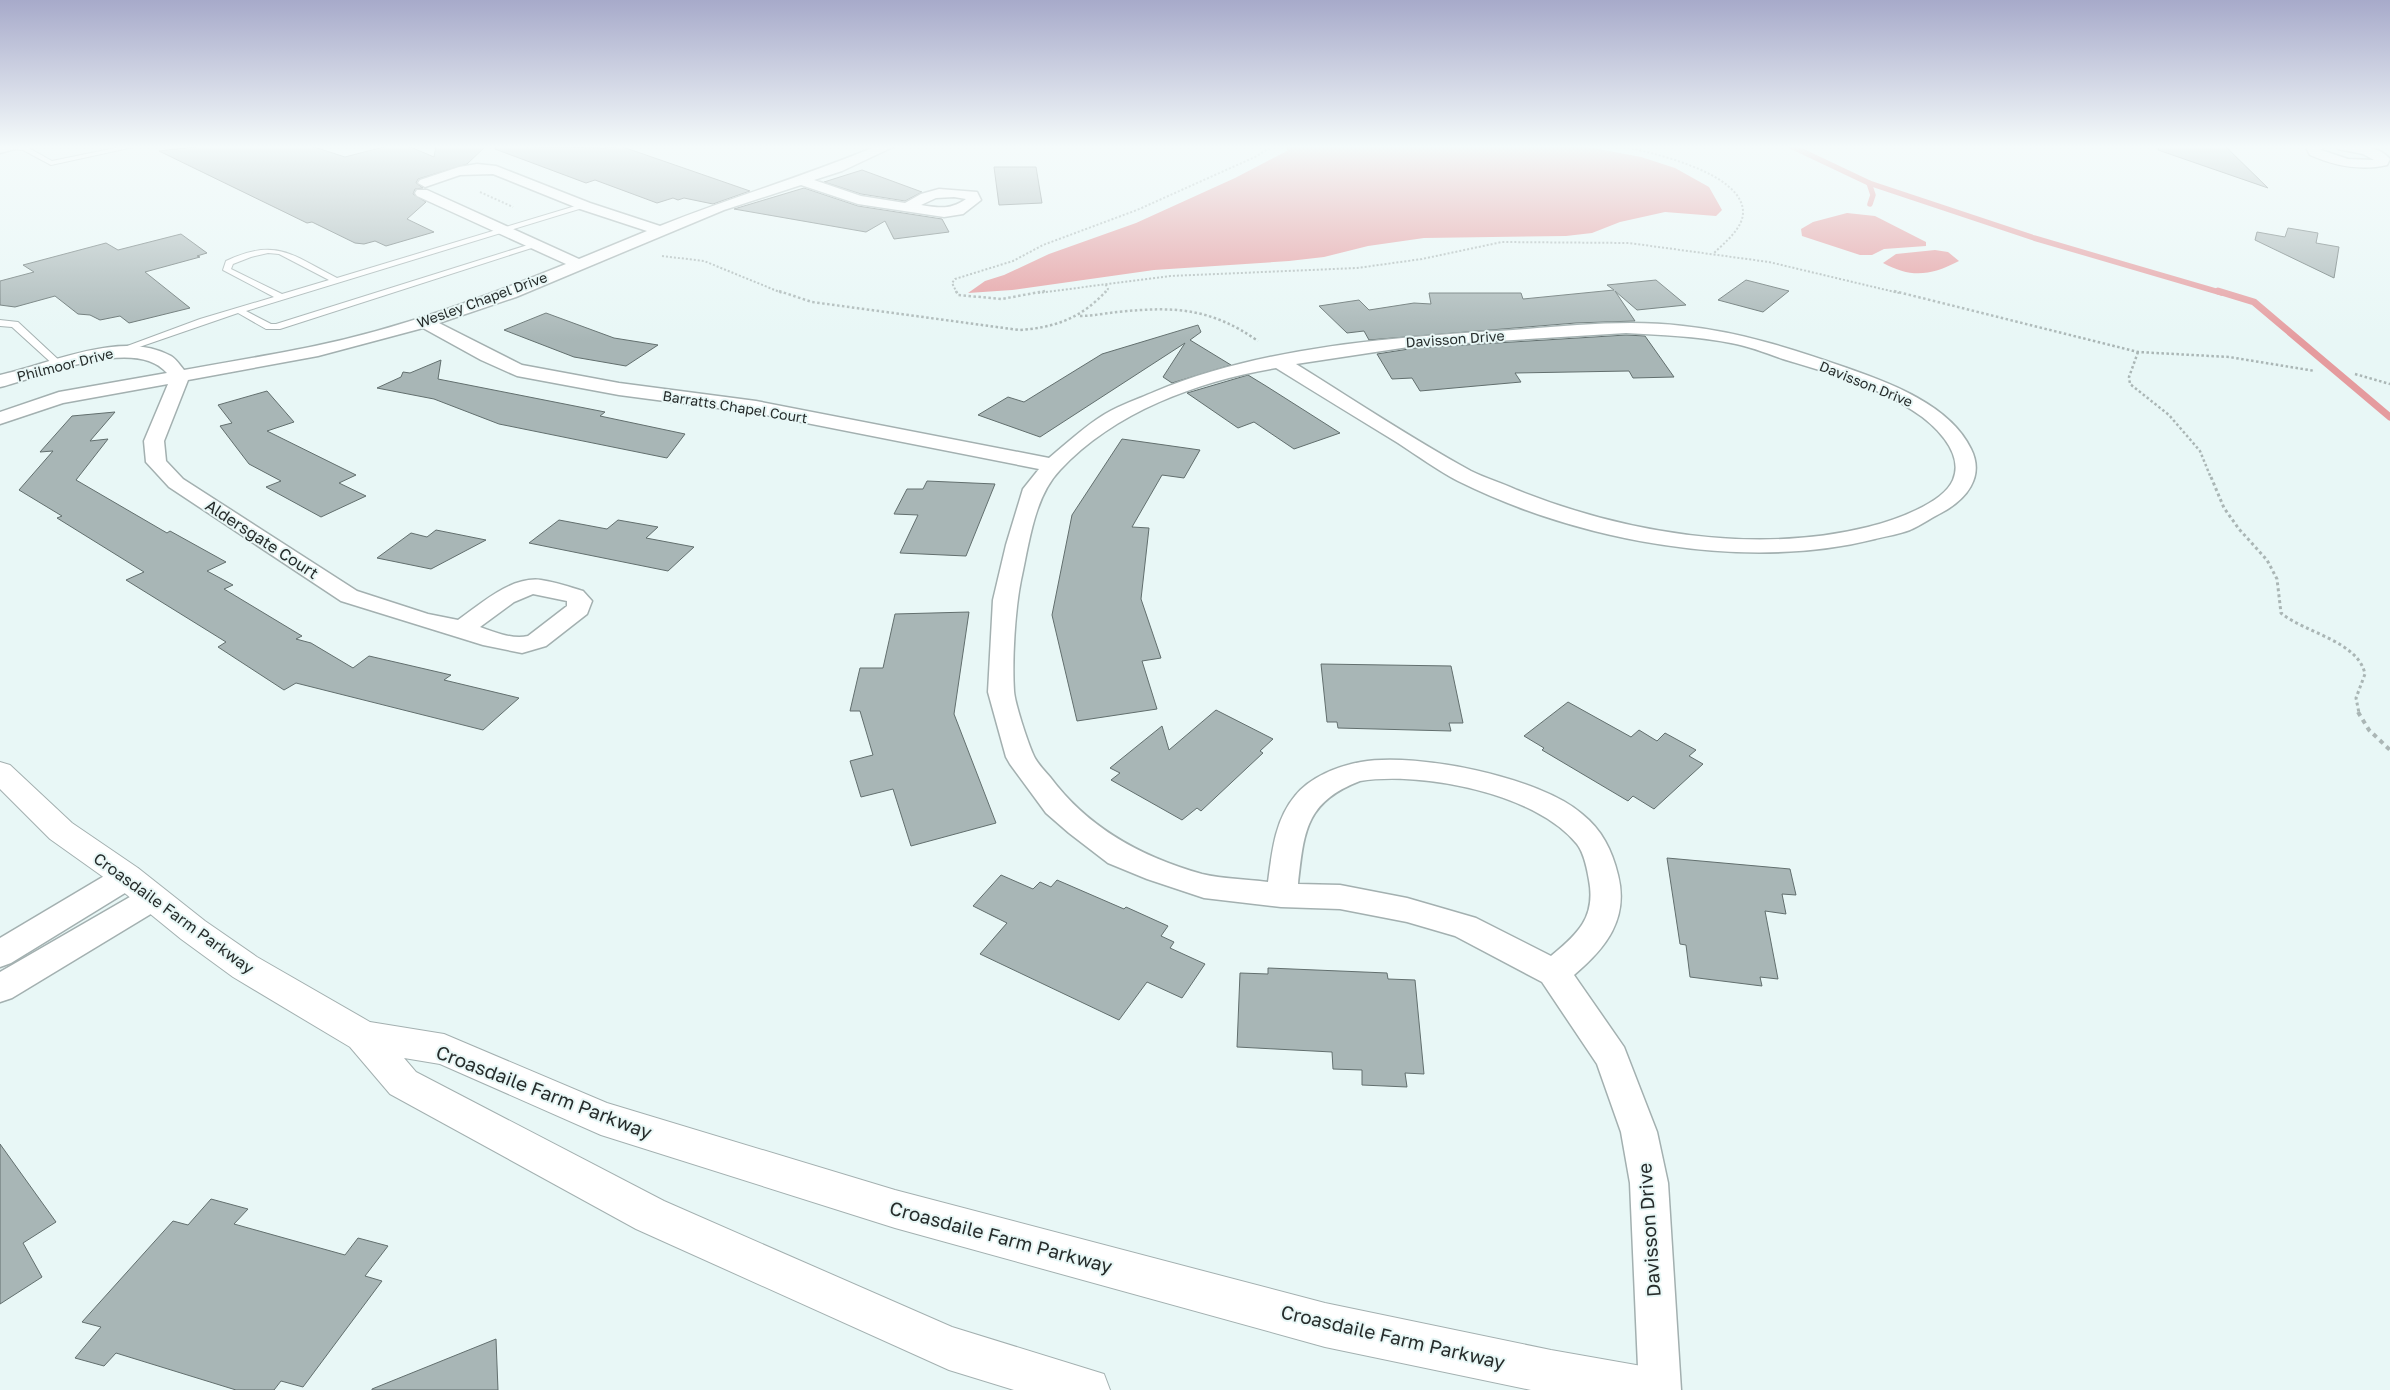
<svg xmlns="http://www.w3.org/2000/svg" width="2390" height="1390" font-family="'Golos Text',sans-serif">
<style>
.water{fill:#e59b9e}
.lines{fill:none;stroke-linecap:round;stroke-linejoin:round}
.stream-far1{stroke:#e59b9e;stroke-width:5.5}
.stream{stroke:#e59b9e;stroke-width:7}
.building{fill:#a8b6b6;stroke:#626f6e}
.service-casing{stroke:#a3b0b0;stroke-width:2}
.minor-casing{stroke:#a3b0b0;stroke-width:3}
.tertiary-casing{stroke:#a3b0b0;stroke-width:2}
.path-far3{stroke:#aab6b5;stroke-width:2;stroke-dasharray:2 2;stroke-linecap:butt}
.path-far2{stroke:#aab6b5;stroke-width:2.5;stroke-dasharray:2.5 2.5;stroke-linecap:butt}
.path-far1{stroke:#aab6b5;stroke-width:3;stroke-dasharray:3 3;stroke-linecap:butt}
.path{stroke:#aab6b5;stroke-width:4;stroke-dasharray:4.5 4.5;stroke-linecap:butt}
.service{fill:#fff;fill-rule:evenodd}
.minor{fill:#fff;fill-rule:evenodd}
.tertiary{fill:#fff;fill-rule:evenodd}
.labels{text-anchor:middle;stroke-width:4;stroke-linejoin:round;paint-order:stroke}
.far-street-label{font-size:14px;fill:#262c2b;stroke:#e8f7f6}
.street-label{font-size:16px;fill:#262c2b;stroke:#e8f7f6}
.near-street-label{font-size:19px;fill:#262c2b;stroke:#e8f7f6}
</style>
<rect width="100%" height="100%" fill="#e8f7f6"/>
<g class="water">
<polygon points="1282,146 1582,146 1641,157 1675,168 1709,187 1722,210 1716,216 1665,212 1620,222 1592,233 1566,236 1424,238 1368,246 1324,257 1289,261 1154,270 1012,290 968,293 985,281 1004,275 1049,254 1136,223 1235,178 1287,151 1287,148"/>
<polygon points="1847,213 1875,216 1926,242 1926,246 1884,249 1872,255 1860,255 1802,236 1801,229 1813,222"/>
<path d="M 1935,250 L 1948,252 L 1959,261 C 1930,276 1911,278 1883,263 L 1896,254 Z"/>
</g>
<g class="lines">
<g class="stream-far1">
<polyline points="1791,146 1869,183 2034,238 2222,293"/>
<polyline points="1869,183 1873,195 1870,204"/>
</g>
<polyline class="stream" points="2218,291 2254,302 2390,417"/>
</g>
<g class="building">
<polygon points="203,146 311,146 345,157 387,146 408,146 434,157 436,146 486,146 467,164 418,179 416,183 423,188 415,189 413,194 426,202 407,219 434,232 386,246 375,241 364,244 355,243 312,222 307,223 159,151"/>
<polygon points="495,146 604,148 620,146 750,191 713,204 684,198 678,200 673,198 657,203 595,180 586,183 495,149"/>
<polygon points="2159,146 2225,146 2268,188 2158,150"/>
<polygon points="994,167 1036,167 1042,203 999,205"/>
<polygon points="862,170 922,192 905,201 861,194 824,182"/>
<polygon points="804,188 858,206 942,219 949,232 894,239 885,221 866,232 734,209"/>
<polygon points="2288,228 2318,233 2316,243 2339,247 2334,278 2255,240 2257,232 2285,237"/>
<polygon points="181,234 207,253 197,256 200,257 145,272 190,308 129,323 120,316 100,320 90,315 78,314 55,296 15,307 0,305 0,281 34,272 23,265 106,243 118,250"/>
<polygon points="1656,280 1686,305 1637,310 1615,291 1635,321 1576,323 1369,340 1364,331 1347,333 1319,306 1359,300 1369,310 1414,303 1431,304 1429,293 1521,293 1523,299 1614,290 1607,285"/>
<polygon points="1746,280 1789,291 1763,312 1718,300"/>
<polygon points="546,313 614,338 658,345 626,366 574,357 504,330"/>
<polygon points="1198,325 1201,332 1190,340 1231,365 1172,383 1163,377 1185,343 1040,437 978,415 1008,397 1024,402 1102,354"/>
<polygon points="1626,335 1645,336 1674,377 1633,378 1629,371 1515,373 1521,382 1420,391 1412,378 1392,379 1377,354 1415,348"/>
<polygon points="441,360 438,379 605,412 600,416 685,434 667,458 499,424 434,399 377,388 401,377 403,372 410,373"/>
<polygon points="1248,375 1266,386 1340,433 1294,449 1254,422 1238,428 1187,393"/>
<polygon points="267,391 294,422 267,431 356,475 339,483 366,496 321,517 266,487 281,481 249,464 220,426 232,423 218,405"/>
<polygon points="115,412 90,441 108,439 76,480 167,533 170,531 226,562 207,571 233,585 224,589 302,636 296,639 311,643 353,668 369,656 451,675 444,680 519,698 483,730 296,683 284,690 218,647 226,642 126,580 144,572 57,518 62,516 19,490 53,451 40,452 72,416"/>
<polygon points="1122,439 1200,450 1184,478 1162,475 1132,527 1149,528 1141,599 1161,658 1142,661 1157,709 1077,721 1052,615 1072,515"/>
<polygon points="927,481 995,484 966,556 900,553 918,515 894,514 907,489 923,489"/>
<polygon points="559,520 607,529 618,520 658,527 646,538 694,547 668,571 529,543"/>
<polygon points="436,530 486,540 431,569 377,558 411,533 427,537"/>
<polygon points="969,612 954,714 996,823 911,846 893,789 861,797 850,761 873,755 860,711 850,711 860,668 883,668 895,614"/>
<polygon points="1321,664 1451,666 1463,723 1449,723 1451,731 1338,728 1337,722 1327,722"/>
<polygon points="1568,702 1631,737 1639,730 1657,741 1665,733 1696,750 1689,756 1703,764 1654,809 1633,796 1628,801 1542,750 1544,748 1524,736"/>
<polygon points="1216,710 1273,739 1260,751 1263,753 1201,811 1197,808 1182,820 1111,780 1120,773 1110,768 1162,726 1169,750"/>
<polygon points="1667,858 1790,869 1796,895 1782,894 1786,914 1765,911 1778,979 1760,977 1762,986 1690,977 1686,945 1680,944"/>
<polygon points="1001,875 1033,889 1040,882 1051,887 1057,880 1124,909 1126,907 1168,926 1161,936 1174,942 1170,948 1205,964 1182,998 1147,982 1119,1020 980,954 1007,923 973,906"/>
<polygon points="1268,968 1387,973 1388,979 1415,980 1424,1074 1405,1073 1407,1087 1362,1085 1362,1070 1333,1069 1332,1052 1237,1047 1240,973 1268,974"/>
<polygon points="0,1144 56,1222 23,1243 42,1277 0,1304"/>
<polygon points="211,1199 248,1209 234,1224 345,1255 358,1238 388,1246 365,1276 382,1281 303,1387 281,1381 274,1390 236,1390 116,1353 104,1366 75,1358 101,1327 82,1322 173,1221 188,1225"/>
<polygon points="496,1339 498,1390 372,1390 372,1389"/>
</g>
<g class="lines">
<g class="service-casing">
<g id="service">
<polygon points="5,146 27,147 52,161 125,146 138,146 51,165 23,150 8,149"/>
<path d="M 582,204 L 589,206 L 246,311 L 271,324 L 276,324 L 534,243 L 541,245 L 280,329 L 266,329 L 238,313 L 119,354 L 111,352 L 200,319 L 274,297 L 223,270 L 226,261 C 276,237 292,255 337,278 ZM 268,253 L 279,254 L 329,280 L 282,294 L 231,269 L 233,264 L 251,257 Z"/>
<polygon points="0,320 18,322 62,363 62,367 56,367 12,327 0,326"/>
</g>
</g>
<g class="minor-casing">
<g id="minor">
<polygon points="0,146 17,146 15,149 0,153"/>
<path d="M 877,146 L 895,146 L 842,171 L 814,180 L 861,196 L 905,203 L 921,194 L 939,189 L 977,192 L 981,200 L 963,214 L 944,217 L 858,204 L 801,185 L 724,210 L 516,297 L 439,323 L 522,365 L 619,383 L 756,401 L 1049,458 C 1067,443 1085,426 1105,414 C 1120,405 1138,399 1154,392 C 1263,346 1396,337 1513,330 C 1569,326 1627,319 1683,326 C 1740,332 1793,349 1847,368 C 1890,383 1950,405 1971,449 C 1985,477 1966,500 1941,513 C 1931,518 1921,525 1910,530 C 1899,534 1887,536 1875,539 C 1744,572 1579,541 1458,481 C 1437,470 1418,456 1398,443 C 1357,418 1316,393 1276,368 C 1199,381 1115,411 1060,470 C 1034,497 1029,544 1021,580 C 1015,610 1012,660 1014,691 C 1015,704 1027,740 1033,754 C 1036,762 1044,770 1050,777 C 1088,828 1141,857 1202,874 C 1223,879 1246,879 1268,882 C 1272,852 1275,820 1295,796 C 1310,777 1338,766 1361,762 C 1416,752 1540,777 1582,814 C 1602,830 1612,850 1618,875 C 1629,919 1606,948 1574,975 L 1624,1047 L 1657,1132 L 1668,1183 L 1681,1390 L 1639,1390 L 1630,1183 L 1621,1132 L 1597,1064 L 1542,982 L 1455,936 L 1407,922 L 1340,909 L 1281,907 L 1204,898 L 1147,879 L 1108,863 L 1069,833 L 1046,813 L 1010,764 L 1006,757 L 988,692 L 993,600 L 1006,545 L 1023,489 L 1039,469 L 756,413 L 619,395 L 517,376 L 481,360 L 423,328 L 318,356 L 188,380 L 164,441 L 166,461 L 183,479 L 357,591 L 428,614 L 458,620 C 481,604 511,576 541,580 C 555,582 570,587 583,591 L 592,601 L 587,614 L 546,646 L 522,653 L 483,645 L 341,601 L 169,487 L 146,462 L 144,441 L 168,384 L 63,403 L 0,424 L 0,412 L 59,392 L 167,373 C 135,335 41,377 0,387 L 0,375 C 50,364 122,329 171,356 C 176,359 180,365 184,370 C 228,362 272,355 315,346 C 401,328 485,297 566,264 L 417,196 L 415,193 L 417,190 L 427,190 L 579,259 L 647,231 L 580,209 L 493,174 L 460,175 L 425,187 L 418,183 L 420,180 L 459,167 L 477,164 L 496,166 L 590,203 L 660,226 C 732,197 806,176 877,146 ZM 954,197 L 966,199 C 950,210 940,208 921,205 L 936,198 ZM 1626,333 C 1661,335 1696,336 1731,343 C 1748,346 1766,353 1783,359 C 1826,372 1874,385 1912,410 C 1933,423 1965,452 1953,480 C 1943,504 1892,521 1868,527 C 1755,555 1624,533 1517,490 C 1502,483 1485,478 1471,471 C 1411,438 1354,400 1296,364 L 1415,346 ZM 533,594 L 567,601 L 567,606 L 528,636 C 513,640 494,632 480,627 L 514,602 ZM 1360,781 C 1421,771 1536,793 1577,844 C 1584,853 1587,868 1589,880 C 1596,917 1578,934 1551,956 L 1476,918 L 1407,898 L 1340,885 L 1298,884 C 1304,832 1305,802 1360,781 Z"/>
<path d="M 2309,146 L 2325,146 L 2321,150 L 2348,159 L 2374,160 L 2363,154 L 2338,149 L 2336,146 C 2354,146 2378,144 2390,159 L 2387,165 C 2360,171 2335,166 2310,155 L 2307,149 Z"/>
<polygon points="127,866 138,869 142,877 138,885 11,963 0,967 0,938 116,869"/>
<polygon points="153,886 164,890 169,898 164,906 12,998 0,1002 0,972 142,890"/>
</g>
</g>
<g class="tertiary-casing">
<polygon id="tertiary" points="0,762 10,765 72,823 138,868 205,921 257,957 370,1022 444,1034 607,1103 895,1190 1325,1303 1551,1350 1653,1368 1669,1374 1675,1390 1531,1390 1325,1347 895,1228 601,1135 440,1064 404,1058 416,1072 664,1201 952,1327 1104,1374 1110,1390 1014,1390 949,1370 636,1229 390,1094 350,1047 233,977 181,939 116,886 50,839 0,789"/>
</g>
<g class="path-far3">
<path d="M 1620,146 C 1650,152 1741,172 1743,211 C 1744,228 1724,243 1713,254"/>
<polyline points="480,192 513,207"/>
<polyline points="662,256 704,261 782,293"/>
<polyline points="957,293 952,283 955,279 1013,261 1043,245 1137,210 1255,157 1273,146"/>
<polyline points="1038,293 1170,276 1357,268 1422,259 1502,242 1629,243 1769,262 1899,293"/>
<polyline points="1105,293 1108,289 1105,283"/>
</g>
<g class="path-far2">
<path d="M 779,291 L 812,302 L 1019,330 C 1054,328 1082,318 1106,291"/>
<polyline points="956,291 958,295 1002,299 1045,291"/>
<polyline points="1894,291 2138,352 2229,357 2315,371"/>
<path d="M 1080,316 C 1093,316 1106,313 1118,312 C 1174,306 1211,308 1258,341"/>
<polyline points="2138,352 2129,377 2130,384 2169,415 2200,451 2211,478"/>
<polyline points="2355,374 2390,384"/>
</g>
<path class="path-far1" d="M 2211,477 L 2224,508 L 2239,529 L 2267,560 L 2277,579 L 2281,613 C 2305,633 2358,641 2365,674 L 2356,698 L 2359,713"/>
<polyline class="path" points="2358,712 2369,730 2390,750"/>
<use href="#service" class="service"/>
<use href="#minor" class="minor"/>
<use href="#tertiary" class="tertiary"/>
</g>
<linearGradient id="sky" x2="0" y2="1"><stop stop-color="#a7aaca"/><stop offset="0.43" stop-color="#f5fbfb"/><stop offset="1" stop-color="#f5fbfb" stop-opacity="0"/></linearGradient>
<rect width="2390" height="341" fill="url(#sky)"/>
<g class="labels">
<g class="far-street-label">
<text transform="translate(482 300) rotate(-20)" y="5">Wesley Chapel Drive</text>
<text transform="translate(1455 339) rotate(-4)" y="5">Davisson Drive</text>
<text transform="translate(65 365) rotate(-14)" y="5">Philmoor Drive</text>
<text transform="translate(1866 384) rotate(22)" y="5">Davisson Drive</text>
<text transform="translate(735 407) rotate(9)" y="5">Barratts Chapel Court</text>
</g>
<g class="street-label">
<text transform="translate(262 539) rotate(33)" y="6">Aldersgate Court</text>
<text transform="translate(174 913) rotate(36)" y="6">Croasdaile Farm Parkway</text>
</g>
<g class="near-street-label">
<text transform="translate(544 1092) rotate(21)" y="7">Croasdaile Farm Parkway</text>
<text transform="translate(1649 1230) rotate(-94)" y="7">Davisson Drive</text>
<text transform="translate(1001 1237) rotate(15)" y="7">Croasdaile Farm Parkway</text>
<text transform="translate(1393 1337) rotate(13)" y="7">Croasdaile Farm Parkway</text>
</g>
</g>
</svg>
